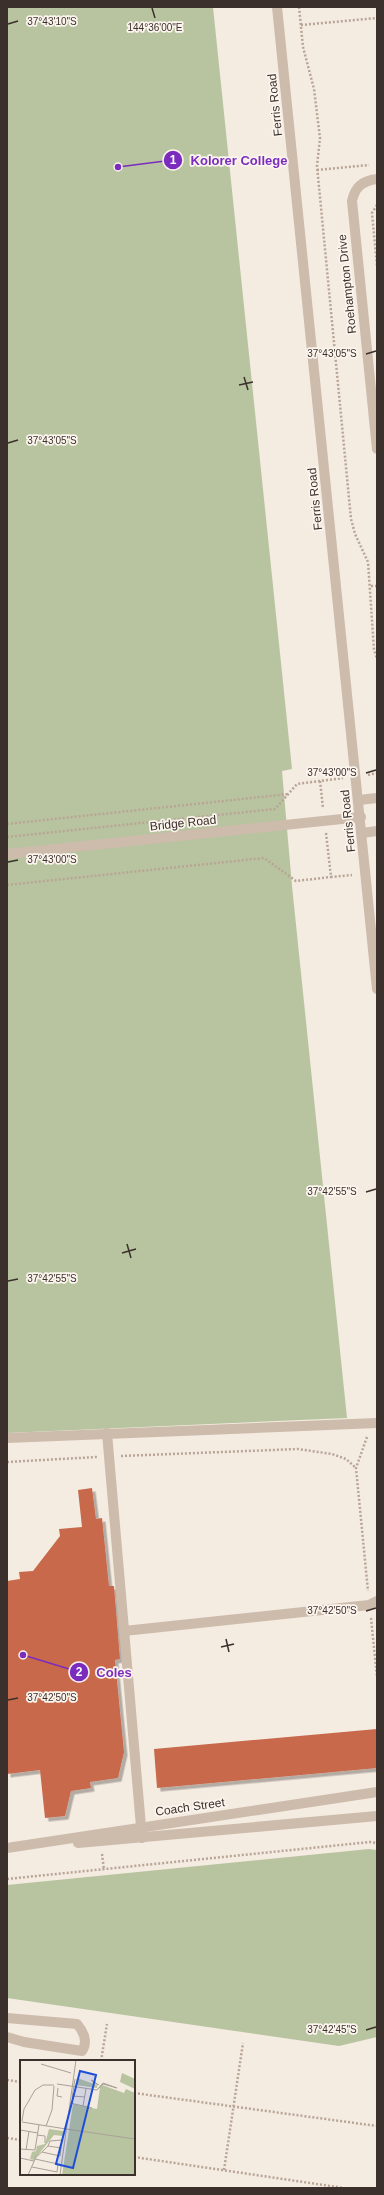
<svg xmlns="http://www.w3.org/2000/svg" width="384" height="2195" font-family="Helvetica,sans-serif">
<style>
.green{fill:#b8c4a0}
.building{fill:#c8694b;filter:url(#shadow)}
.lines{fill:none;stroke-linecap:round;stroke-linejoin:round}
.path{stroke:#b9a596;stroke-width:2.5;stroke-dasharray:2 2;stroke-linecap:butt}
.minor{stroke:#cdbbac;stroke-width:10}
.ticks{fill:none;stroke:#3b302b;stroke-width:1.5}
.labels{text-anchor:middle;stroke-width:3.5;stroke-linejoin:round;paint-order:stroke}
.street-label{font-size:12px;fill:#3b302b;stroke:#fbf5ee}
.inset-road{fill:none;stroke:#aaa098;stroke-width:1}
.view{fill:#1d4ed8;fill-opacity:0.15;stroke:#1d4ed8;stroke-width:2}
.inset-edge{fill:none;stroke:#3b302b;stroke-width:2}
.ticks-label{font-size:10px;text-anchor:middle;fill:#3b302b;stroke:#fbf5ee;stroke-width:3.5;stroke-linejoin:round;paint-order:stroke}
.leader{fill:none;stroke:#7b2cbf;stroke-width:1.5}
.callout-dot{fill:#7b2cbf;stroke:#fbf5ee;stroke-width:1.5}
.mark-label{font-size:12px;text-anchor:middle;font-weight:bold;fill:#fff}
.callout-label{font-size:13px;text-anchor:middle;font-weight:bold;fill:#7b2cbf;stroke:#fbf5ee;stroke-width:3.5;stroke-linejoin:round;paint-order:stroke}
</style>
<defs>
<filter id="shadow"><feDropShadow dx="3.5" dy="3.5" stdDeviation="0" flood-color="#0004"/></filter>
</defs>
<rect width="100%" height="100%" fill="#f4ebe1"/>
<g class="green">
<polygon points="7,7 213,7 292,769 282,771 292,886 347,1418 7,1433"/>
<polygon points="369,1849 377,1850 377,2037 339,2046 7,1998 7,1885"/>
</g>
<g class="building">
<polygon points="92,1488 96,1519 102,1518 109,1586 114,1586 120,1659 115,1660 124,1752 118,1778 90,1782 91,1788 71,1791 65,1816 45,1818 40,1770 7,1774 7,1581 20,1579 19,1572 33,1571 60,1536 59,1529 82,1527 78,1490"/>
<polygon points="377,1729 377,1768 157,1788 154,1749"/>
</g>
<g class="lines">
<g class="path">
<polyline points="299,7 303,47 314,89 320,138 317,166 351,519 355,534 368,562 374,649 377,659"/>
<polyline points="301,25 377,18"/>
<polyline points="317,170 369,165"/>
<polyline points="377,205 372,213 377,266"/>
<polyline points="371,586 377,586"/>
<polyline points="368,775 377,773"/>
<polyline points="320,781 323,808"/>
<polyline points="7,824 289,794"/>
<polyline points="326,833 331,877 352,875"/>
<polyline points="7,837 275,809 297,784 343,778"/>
<polyline points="7,885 264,858 296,881 331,877"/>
<polyline points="367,1437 356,1468 368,1591"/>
<polyline points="121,1456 298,1449 332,1454 346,1459 356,1468"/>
<polyline points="7,1462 97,1457"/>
<polyline points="371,1618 377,1677"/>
<polyline points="102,1854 104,1870"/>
<polyline points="7,1879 370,1842 377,1843"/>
<polyline points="101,2061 107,2024"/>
<polyline points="7,2080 21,2082"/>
<polyline points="134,2093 377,2126"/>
<polyline points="7,2138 21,2140"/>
<polyline points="134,2157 344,2188"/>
<polyline points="224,2170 243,2043"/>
</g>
<g class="minor">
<polyline points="277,7 377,989"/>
<path d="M 377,179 C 362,181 355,187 352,201 L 377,449"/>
<polyline points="359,800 377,798"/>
<polyline points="362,833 377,831"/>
<polyline points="7,854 361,817"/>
<polyline points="107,1433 142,1838"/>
<polyline points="7,1438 377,1423"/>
<polyline points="124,1631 369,1605 377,1601"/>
<polyline points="78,1843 377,1816"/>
<polyline points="7,1848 377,1792"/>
<path d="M 7,2018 L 77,2024 C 84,2032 88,2042 82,2051 L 24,2042 L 7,2037"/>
</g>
</g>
<path class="ticks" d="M 152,8 L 155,18M 8,24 L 18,21M 366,354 L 376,351M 244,377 L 248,390M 239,385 L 253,382M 8,443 L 18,440M 366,773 L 376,770M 8,862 L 18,860M 366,1192 L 376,1189M 127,1244 L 131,1258M 122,1253 L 136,1249M 8,1281 L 18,1279M 366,1611 L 376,1608M 226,1639 L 229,1652M 221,1647 L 234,1644M 8,1700 L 18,1698M 366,2030 L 376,2027"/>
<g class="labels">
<g class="street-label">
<text transform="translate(275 105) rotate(-96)" y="4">Ferris Road</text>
<text transform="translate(347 284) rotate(-96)" y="4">Roehampton Drive</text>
<text transform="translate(315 499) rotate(-96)" y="4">Ferris Road</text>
<text transform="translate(348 821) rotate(-96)" y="4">Ferris Road</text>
<text transform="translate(183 823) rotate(-6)" y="4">Bridge Road</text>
<text transform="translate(190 1807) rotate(-8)" y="4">Coach Street</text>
</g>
</g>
<g transform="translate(20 2060)">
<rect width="115" height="115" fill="#f4ebe1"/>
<path d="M 102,13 L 115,19 L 115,29 L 100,22 ZM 57,18 L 77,25 L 77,28 L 56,25 ZM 82,25 L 104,33 L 106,29 L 115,33 L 115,115 L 42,115 L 53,44 L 77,49 L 80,27 ZM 29,69 L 43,71 L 43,76 L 34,75 L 14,100 L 10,99 L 12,92 L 16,91 L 17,86 L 25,84 Z" fill="#b8c4a0"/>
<path class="inset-road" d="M 21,4 L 51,13M 37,24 L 77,30 L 83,24 L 97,28 L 83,23 L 77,30M 78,25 L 71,20 L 79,25M 38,28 L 37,36 L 42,37M 52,36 L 65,37M 52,38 L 55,19M 50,43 L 72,48M 63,46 L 66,29M 2,61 L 4,49 L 15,30 L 23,25 L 34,25M 2,62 L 46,69M 26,66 L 32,50 L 34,26M 46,69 L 115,79M 0,70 L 18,73M 17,75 L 25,76 L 25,83M 28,86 L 41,88M 0,89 L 15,90 L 19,65M 6,90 L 9,71M 0,98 L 14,101M 12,107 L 37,112 L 38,104 L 15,99M 8,115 L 16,97 L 22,92 L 28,86 L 30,81 L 42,80 L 40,96 L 22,92M 40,115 L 56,0"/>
<path class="view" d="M 60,11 L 76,15 L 53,108 L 36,104 Z"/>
<rect width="115" height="115" class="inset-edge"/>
</g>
<g class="ticks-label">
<text x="52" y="25">37°43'10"S</text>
<text x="155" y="31">144°36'00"E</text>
<text x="332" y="357">37°43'05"S</text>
<text x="52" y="444">37°43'05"S</text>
<text x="332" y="776">37°43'00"S</text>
<text x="52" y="863">37°43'00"S</text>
<text x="332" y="1195">37°42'55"S</text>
<text x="52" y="1282">37°42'55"S</text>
<text x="332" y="1614">37°42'50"S</text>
<text x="52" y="1701">37°42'50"S</text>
<text x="332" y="2033">37°42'45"S</text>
</g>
<path class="leader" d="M118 167L173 160M23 1655L79 1672"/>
<g class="callout-dot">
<circle cx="118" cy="167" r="4"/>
<circle cx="23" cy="1655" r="4"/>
<circle cx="173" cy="160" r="10"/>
<circle cx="79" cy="1672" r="10"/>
</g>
<g class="mark-label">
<text x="173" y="164">1</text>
<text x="79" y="1676">2</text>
</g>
<g class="callout-label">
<text x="239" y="165">Kolorer College</text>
<text x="114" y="1677">Coles</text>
</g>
<rect width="384" height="2195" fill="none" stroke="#3b302b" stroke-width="16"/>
</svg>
